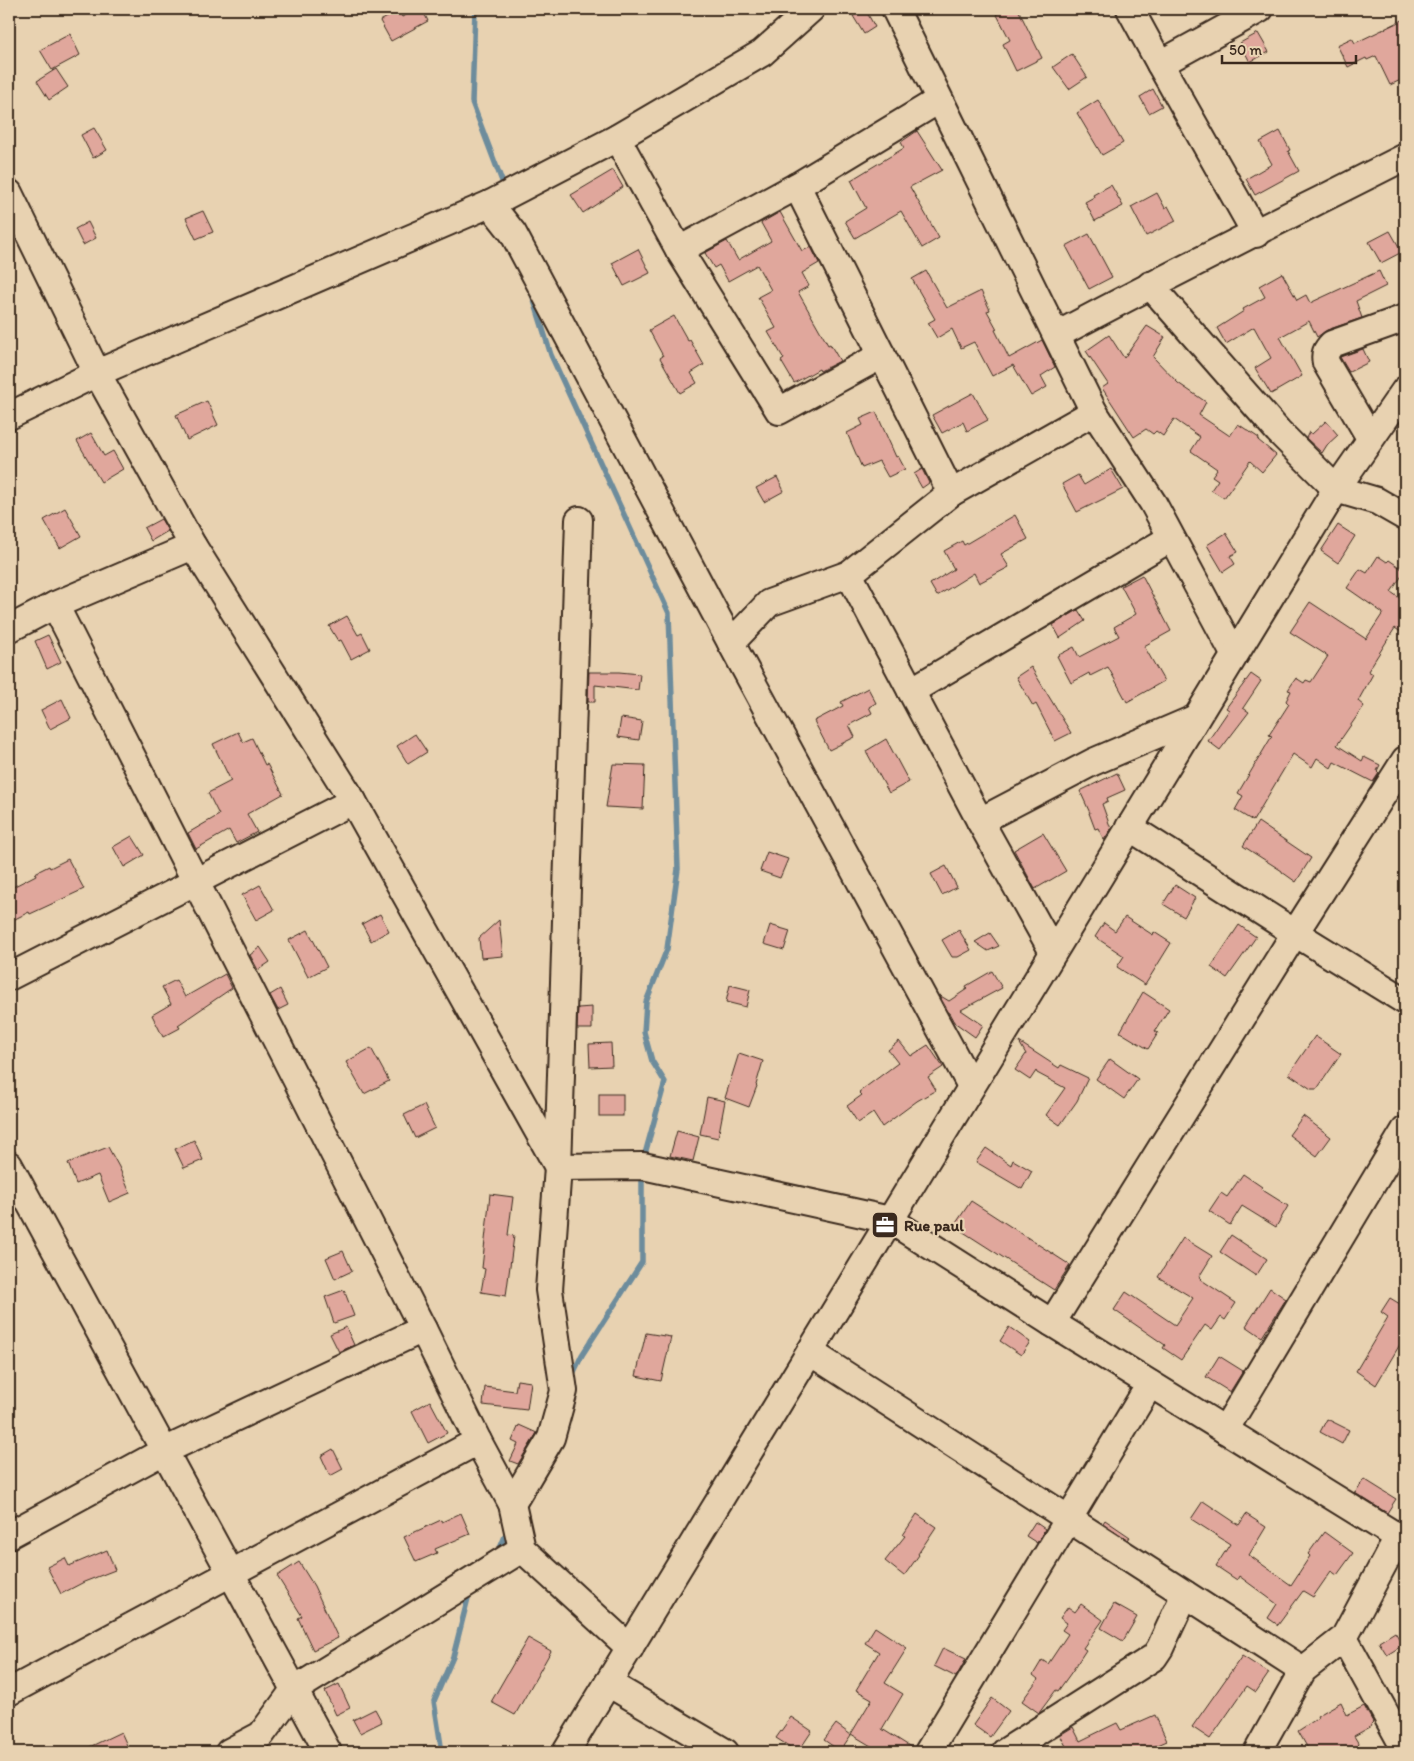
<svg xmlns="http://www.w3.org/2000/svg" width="1414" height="1761" font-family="Itim,sans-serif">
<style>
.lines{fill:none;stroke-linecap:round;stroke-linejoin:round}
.stream{stroke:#6d8c9c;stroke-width:5.5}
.building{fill:#e0a79c;stroke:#3b2a1e}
.minor-casing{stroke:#3b2a1e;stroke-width:30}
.minor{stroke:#e8d2b1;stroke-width:26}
.labels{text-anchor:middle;stroke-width:4.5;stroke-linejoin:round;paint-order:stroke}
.poi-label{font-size:16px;font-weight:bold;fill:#3b2a1e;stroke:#e8d2b1;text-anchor:start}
</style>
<rect width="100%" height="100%" fill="#e8d2b1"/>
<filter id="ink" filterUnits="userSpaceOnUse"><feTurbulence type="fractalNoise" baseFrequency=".02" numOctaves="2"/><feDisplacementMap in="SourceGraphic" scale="10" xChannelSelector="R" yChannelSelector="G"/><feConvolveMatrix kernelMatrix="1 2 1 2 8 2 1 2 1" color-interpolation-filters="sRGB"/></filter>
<g filter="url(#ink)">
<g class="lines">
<g class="stream">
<polyline points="475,9 472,102 505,189"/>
<polyline points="532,294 551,355 669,613 678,869 667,949 646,1002 644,1032 652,1061 665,1082 643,1161"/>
<polyline points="571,1378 582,1355 642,1262 642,1172"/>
<polyline points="498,1553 508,1529"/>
<polyline points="442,1752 434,1701 453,1657 469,1594"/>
</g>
</g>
<g class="building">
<polygon points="418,9 422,9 428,21 391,41 380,21 399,11 402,17"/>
<polygon points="865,9 875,27 864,34 853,16"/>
<polygon points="994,9 1018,9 1042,58 1016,71 1003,44 1010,40"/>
<polygon points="1405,19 1405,78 1390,85 1376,56 1367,60 1366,58 1348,67 1337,45 1352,38 1355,43"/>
<polygon points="1258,33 1269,52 1250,62 1240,43"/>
<polygon points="70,34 80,55 52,70 40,50"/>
<polygon points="1072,54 1087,77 1069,89 1053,67"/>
<polygon points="56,69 68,87 49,100 37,81"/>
<polygon points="1153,89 1162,106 1149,113 1140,97"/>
<polygon points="1098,100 1123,143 1102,155 1077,113"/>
<polygon points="94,128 107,150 93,158 81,135"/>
<polygon points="917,131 942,170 910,187 939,238 922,248 901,211 855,238 845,221 866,208 851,180 904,148 901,142"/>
<polygon points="1280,131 1290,150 1288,151 1299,171 1255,195 1246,179 1272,164 1260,142"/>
<polygon points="613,170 623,187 583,213 571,195"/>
<polygon points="1111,185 1123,206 1095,221 1085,202 1094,197 1093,195"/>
<polygon points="1157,193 1165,208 1168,206 1176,221 1146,236 1131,207"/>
<polygon points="203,211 213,232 196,239 186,218"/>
<polygon points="780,212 802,251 811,247 819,263 802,273 809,286 798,292 828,345 830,344 840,361 820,371 819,369 794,383 781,361 784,359 768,332 776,328 758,297 771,290 757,265 728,281 719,265 714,268 705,253 727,241 738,260 771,241 761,223"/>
<polygon points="88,222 96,238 83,245 75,229"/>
<polygon points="1390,231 1402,252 1381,263 1369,242"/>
<polygon points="1089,234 1112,277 1089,289 1066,246"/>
<polygon points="638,249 650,273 624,286 612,263"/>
<polygon points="926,271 947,308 981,291 990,310 987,311 997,329 995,330 1009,358 1042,340 1055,367 1041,376 1047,387 1031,396 1013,365 992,376 974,342 961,348 952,329 937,338 928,323 935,319 912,279"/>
<polygon points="1379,271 1386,286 1356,301 1362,318 1327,330 1317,337 1309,321 1280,337 1302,376 1271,394 1255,368 1271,358 1254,327 1226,344 1217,328 1244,311 1243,309 1265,297 1259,286 1282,273 1297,300 1306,295 1310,303"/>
<polygon points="674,316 688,341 690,340 704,365 691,373 697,383 680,393 660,358 663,356 649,330"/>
<polygon points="1147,326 1165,337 1153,357 1178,383 1206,402 1199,415 1230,436 1238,424 1259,438 1258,440 1276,455 1262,472 1250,461 1224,498 1211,490 1218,480 1212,476 1217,469 1191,451 1200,437 1174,419 1163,436 1156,431 1153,434 1146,429 1134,437 1102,388 1108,384 1086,351 1109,335 1124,358"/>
<polygon points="1363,349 1369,362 1349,372 1340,357"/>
<polygon points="973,393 988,420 967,431 963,422 942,433 932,415"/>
<polygon points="207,401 218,425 187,440 176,415"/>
<polygon points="876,412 896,457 898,456 905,469 888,477 879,461 862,468 847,433 863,425 860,419"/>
<polygon points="1326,421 1338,435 1327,445 1322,453 1306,438 1309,432 1312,434"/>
<polygon points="91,433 104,456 113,451 123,469 101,482 77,441"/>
<polygon points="922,469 929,483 922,488 914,474"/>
<polygon points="1111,469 1123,489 1077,512 1062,484 1078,475 1084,485"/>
<polygon points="777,477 784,491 764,502 756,488"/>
<polygon points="65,508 81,536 60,548 44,520"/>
<polygon points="1015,515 1028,539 1001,554 1009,567 979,583 974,573 937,596 930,584 954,569 944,551 962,541 964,545"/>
<polygon points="161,519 168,531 151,541 144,528"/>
<polygon points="1338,525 1355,536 1338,563 1321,551"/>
<polygon points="1226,533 1238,552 1230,556 1235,564 1223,572 1207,545"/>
<polygon points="1378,556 1387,562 1389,560 1405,571 1391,592 1405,602 1405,635 1395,628 1368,671 1373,674 1358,701 1364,706 1337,745 1362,761 1364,757 1380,765 1377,771 1379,773 1373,782 1334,762 1331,768 1317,758 1312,767 1293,754 1253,821 1235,810 1243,796 1238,793 1272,736 1269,735 1289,704 1286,701 1291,691 1288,690 1296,678 1304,683 1306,680 1311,682 1328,656 1290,632 1310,602 1366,639 1383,613 1347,588 1360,569 1367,573"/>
<polygon points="1142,575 1171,631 1144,646 1164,681 1127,702 1108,667 1090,676 1089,673 1071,683 1057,656 1074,647 1079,657 1119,636 1114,627 1136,614 1121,586"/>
<polygon points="1078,610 1085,621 1060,638 1053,625"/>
<polygon points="347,616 358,635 362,633 370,649 351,659 341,640 338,641 329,626"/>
<polygon points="48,635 61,662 47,669 35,641"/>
<polygon points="1031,667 1071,733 1055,741 1036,704 1033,706 1016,677"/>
<polygon points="589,672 619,672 640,674 638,690 595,685 595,702 588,702"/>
<polygon points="1251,674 1261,681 1243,708 1249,712 1220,750 1208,741 1229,710 1226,708"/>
<polygon points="868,688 876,703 869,707 872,713 849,725 855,737 829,750 814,721 843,706 841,702"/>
<polygon points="62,699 71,718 50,729 41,710"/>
<polygon points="621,718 642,721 639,740 618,737"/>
<polygon points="238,732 243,742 252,738 265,765 267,764 283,794 247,814 257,832 236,843 229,830 196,849 188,833 219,815 208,793 231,781 213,744"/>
<polygon points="415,734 427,752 408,764 397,746"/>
<polygon points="886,739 909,782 889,793 866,751"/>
<polygon points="613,764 645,765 643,809 606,807"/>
<polygon points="1117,773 1125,790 1107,798 1108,801 1102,804 1111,829 1104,840 1098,828 1095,829 1089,813 1090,813 1080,791"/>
<polygon points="1258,822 1311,858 1296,882 1282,872 1282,871 1243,846"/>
<polygon points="1043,833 1066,871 1035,889 1014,850"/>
<polygon points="132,836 144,855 124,867 113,847"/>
<polygon points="767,852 788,859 780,878 760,871"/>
<polygon points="68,859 84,889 30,914 29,912 9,922 9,889 36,875 35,873 49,866 50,868"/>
<polygon points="946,866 957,887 942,895 931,874"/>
<polygon points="260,885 274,910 256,920 242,895"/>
<polygon points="1175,885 1195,898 1184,917 1163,904"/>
<polygon points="380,914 389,931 371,941 362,924"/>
<polygon points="1125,917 1153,935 1154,932 1171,943 1145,985 1117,967 1124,956 1095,937 1104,923 1115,931"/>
<polygon points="499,920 503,956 481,958 479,938"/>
<polygon points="770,925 790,931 784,950 764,944"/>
<polygon points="1239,925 1256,937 1227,978 1211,967"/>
<polygon points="308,930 327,967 308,977 289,940"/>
<polygon points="959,930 971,950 958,957 952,957 942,940"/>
<polygon points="990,933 999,946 988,951 975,942"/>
<polygon points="260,947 270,962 258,970 250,955"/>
<polygon points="992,971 1002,988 961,1010 983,1025 975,1037 954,1022 939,995 949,1001 967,989 966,986"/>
<polygon points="225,974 232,988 178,1025 180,1028 163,1037 152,1015 171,1004 162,987 176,980 185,997"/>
<polygon points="730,985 750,990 746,1007 726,1002"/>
<polygon points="280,989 288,1005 278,1010 270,995"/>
<polygon points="1143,992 1169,1009 1155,1031 1158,1033 1148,1049 1120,1032"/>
<polygon points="592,1007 592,1029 577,1029 578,1008"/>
<polygon points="1315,1036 1341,1054 1317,1089 1311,1089 1289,1074"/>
<polygon points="899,1041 911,1056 928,1045 943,1067 928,1077 936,1090 917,1101 882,1127 873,1113 858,1123 847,1106 862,1095 859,1092 898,1063 888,1050"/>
<polygon points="1019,1042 1059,1068 1061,1065 1088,1078 1077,1101 1060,1125 1046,1115 1065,1088 1037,1073 1036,1071 1030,1080 1015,1070 1026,1054"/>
<polygon points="611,1043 612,1066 590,1067 589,1044"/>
<polygon points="371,1048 389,1081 364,1094 346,1062"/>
<polygon points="739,1053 763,1061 756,1085 757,1086 749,1107 725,1098"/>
<polygon points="1110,1059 1138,1079 1124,1099 1096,1079"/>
<rect x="599" y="1094" width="24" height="22"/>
<polygon points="707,1097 725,1101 718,1138 700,1134"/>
<polygon points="424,1105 435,1128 415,1138 404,1115"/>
<polygon points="1303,1116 1331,1137 1317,1156 1289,1135"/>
<polygon points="677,1131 699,1137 693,1161 670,1156"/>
<polygon points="194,1140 203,1160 184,1168 175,1149"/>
<polygon points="108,1147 119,1167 130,1193 109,1202 98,1175 76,1184 68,1163"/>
<polygon points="986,1148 1011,1165 1013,1160 1032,1171 1022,1189 976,1162"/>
<polygon points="1243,1174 1262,1187 1261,1189 1288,1206 1276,1227 1242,1206 1230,1225 1209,1211 1221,1193 1227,1197"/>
<polygon points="490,1194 513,1197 508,1235 514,1236 506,1296 481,1292 485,1269 482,1268"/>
<polygon points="971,1201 1070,1265 1054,1290 954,1226"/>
<polygon points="1231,1235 1267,1259 1256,1276 1220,1252"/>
<polygon points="1183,1238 1212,1256 1199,1277 1201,1278 1200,1279 1236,1303 1225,1320 1221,1317 1212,1330 1205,1325 1181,1360 1163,1348 1165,1345 1114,1310 1126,1292 1175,1325 1193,1298 1158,1277"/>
<polygon points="343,1251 352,1271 335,1279 326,1258"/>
<polygon points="1270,1288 1286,1299 1262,1337 1246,1326"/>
<polygon points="344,1290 354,1316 334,1323 325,1297"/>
<polygon points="1390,1298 1405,1307 1405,1336 1376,1385 1356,1371 1388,1317 1381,1312"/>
<polygon points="346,1327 354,1345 339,1352 330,1334"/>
<polygon points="1009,1327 1030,1342 1021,1355 1000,1341"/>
<polygon points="646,1333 671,1337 661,1381 636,1376"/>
<polygon points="1219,1356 1243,1371 1230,1392 1206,1377"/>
<polygon points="517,1380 531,1382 527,1410 483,1405 485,1387 515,1391"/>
<polygon points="430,1401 447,1433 428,1443 412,1411"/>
<polygon points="1327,1419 1349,1430 1342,1444 1320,1432"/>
<polygon points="519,1425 537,1433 518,1464 510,1461 518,1444 512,1441"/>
<polygon points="333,1449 343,1469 330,1476 321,1456"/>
<polygon points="1364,1479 1396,1499 1387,1513 1355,1493"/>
<polygon points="1203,1501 1239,1525 1246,1514 1266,1527 1249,1555 1291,1585 1310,1556 1308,1554 1324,1532 1353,1553 1337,1575 1331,1571 1313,1597 1303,1591 1278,1625 1268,1618 1277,1604 1239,1576 1237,1580 1216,1566 1230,1544 1191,1519"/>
<polygon points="461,1513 470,1534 435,1549 437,1553 416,1562 404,1537 441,1520 442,1522"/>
<polygon points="917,1514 936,1527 918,1554 919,1555 904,1576 885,1561 905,1536 903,1535"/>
<polygon points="1105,1520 1130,1537 1128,1540 1103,1523"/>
<polygon points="1035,1522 1045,1529 1037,1543 1026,1536"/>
<polygon points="107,1550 115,1570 84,1582 61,1594 47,1567 65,1558 69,1566"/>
<polygon points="299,1562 314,1586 338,1638 313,1650 298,1618 302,1616 277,1576"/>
<polygon points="1081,1604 1103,1620 1083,1648 1086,1650 1073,1670 1058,1691 1056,1690 1039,1713 1022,1701 1038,1679 1033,1675 1042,1660 1048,1664 1068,1634 1062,1630 1067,1623 1060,1618 1068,1607 1075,1612"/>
<polygon points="1114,1604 1137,1617 1123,1641 1101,1628"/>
<polygon points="875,1627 907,1648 885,1683 903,1694 882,1729 914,1749 913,1752 881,1752 851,1734 872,1699 856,1690 879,1652 865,1643"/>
<polygon points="1395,1632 1403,1645 1387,1655 1379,1642"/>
<polygon points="528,1638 551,1651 515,1715 491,1702"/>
<polygon points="943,1648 966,1659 956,1677 934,1666"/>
<polygon points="1242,1656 1269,1673 1256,1692 1247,1686 1210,1739 1192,1727"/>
<polygon points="339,1684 350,1708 336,1715 325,1691"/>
<polygon points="992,1698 1009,1711 990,1737 973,1725"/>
<polygon points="1341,1702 1347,1715 1364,1706 1373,1722 1371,1724 1372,1726 1354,1736 1360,1746 1349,1752 1310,1752 1298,1731 1318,1718 1317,1716"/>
<polygon points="375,1709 382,1722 360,1733 353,1720"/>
<polygon points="1155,1715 1167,1741 1142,1752 1057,1752 1067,1748 1060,1735 1073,1727 1080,1741 1117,1723 1121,1730"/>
<polygon points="791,1717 812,1731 798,1752 776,1738"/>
<polygon points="836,1724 851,1735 840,1751 824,1740"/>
<polygon points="121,1732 130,1752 79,1752"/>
</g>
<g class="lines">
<g class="minor-casing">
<g id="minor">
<polyline points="895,9 1094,412 1153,503 1234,654"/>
<polyline points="1130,9 1160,64 1256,234"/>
<polyline points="1160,64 1260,9"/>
<polyline points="617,138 679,250 779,411 882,355"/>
<polyline points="797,186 951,493"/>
<polyline points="9,193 97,373 193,546 353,801 558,1167 643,1166 890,1220 1052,1323 1398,1537"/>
<polyline points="490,204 513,233 731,643 971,1086"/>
<polyline points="679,250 797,186 939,100"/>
<polyline points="1150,285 1278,431 1336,489 1377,501 1405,517"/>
<path d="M 1057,335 C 1172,273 1289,216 1405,157"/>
<polyline points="9,416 97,373 490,204 617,138 762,53 811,9"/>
<path d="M 1370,438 L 1326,363 C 1324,354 1326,350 1332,344 L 1405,318"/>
<polyline points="849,574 980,821 1053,952"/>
<polyline points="55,605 423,1329 478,1441 512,1504 522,1549 630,1648"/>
<polyline points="9,629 55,605 193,546"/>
<polyline points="731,643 769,603 849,574 951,493 1094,412"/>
<polyline points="911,691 1171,538"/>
<polyline points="980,821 1093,762 1196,718"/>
<polyline points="1129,827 1295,933 1405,1001"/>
<polyline points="9,977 353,801"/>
<polyline points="9,1165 328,1752"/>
<polyline points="1052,1323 1295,933 1405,760"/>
<polyline points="810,1352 1303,1670"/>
<polyline points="1225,1430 1405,1130"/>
<polyline points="512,1504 551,1438 564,1391 549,1290 558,1167 579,520"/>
<polyline points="9,1535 164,1451 423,1329"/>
<polyline points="1344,1638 1405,1749"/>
<polyline points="608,1683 725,1752"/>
<polyline points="9,1692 478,1441"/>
<polyline points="229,1752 261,1735 294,1690 522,1549"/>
<polyline points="566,1752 1336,489 1405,390"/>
<polyline points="928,1752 1150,1384"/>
<polyline points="1005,1752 1154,1657 1160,1648 1185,1594"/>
<polyline points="1257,1752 1303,1670 1344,1638 1398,1537 1405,1532"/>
</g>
</g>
<use href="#minor" class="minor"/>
</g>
</g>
<defs>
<g id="office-square" transform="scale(1.4375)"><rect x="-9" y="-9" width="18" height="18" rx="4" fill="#3b2a1e" stroke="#e8d2b1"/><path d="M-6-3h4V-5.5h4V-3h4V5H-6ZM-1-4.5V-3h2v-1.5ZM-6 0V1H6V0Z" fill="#fff"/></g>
</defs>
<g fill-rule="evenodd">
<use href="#office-square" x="885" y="1225"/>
</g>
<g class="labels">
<g class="poi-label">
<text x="904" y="1231">Rue paul</text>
</g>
</g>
<rect width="1414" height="1761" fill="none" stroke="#e8d2b1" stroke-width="30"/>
<rect x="15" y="15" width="1384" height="1731" fill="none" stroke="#3b2a1e" stroke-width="2" filter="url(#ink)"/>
<path d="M1222 55v8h134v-8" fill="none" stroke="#3b2a1e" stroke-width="2.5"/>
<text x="1229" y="55" font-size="15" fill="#3b2a1e" stroke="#e8d2b1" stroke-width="4" paint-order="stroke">50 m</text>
</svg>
